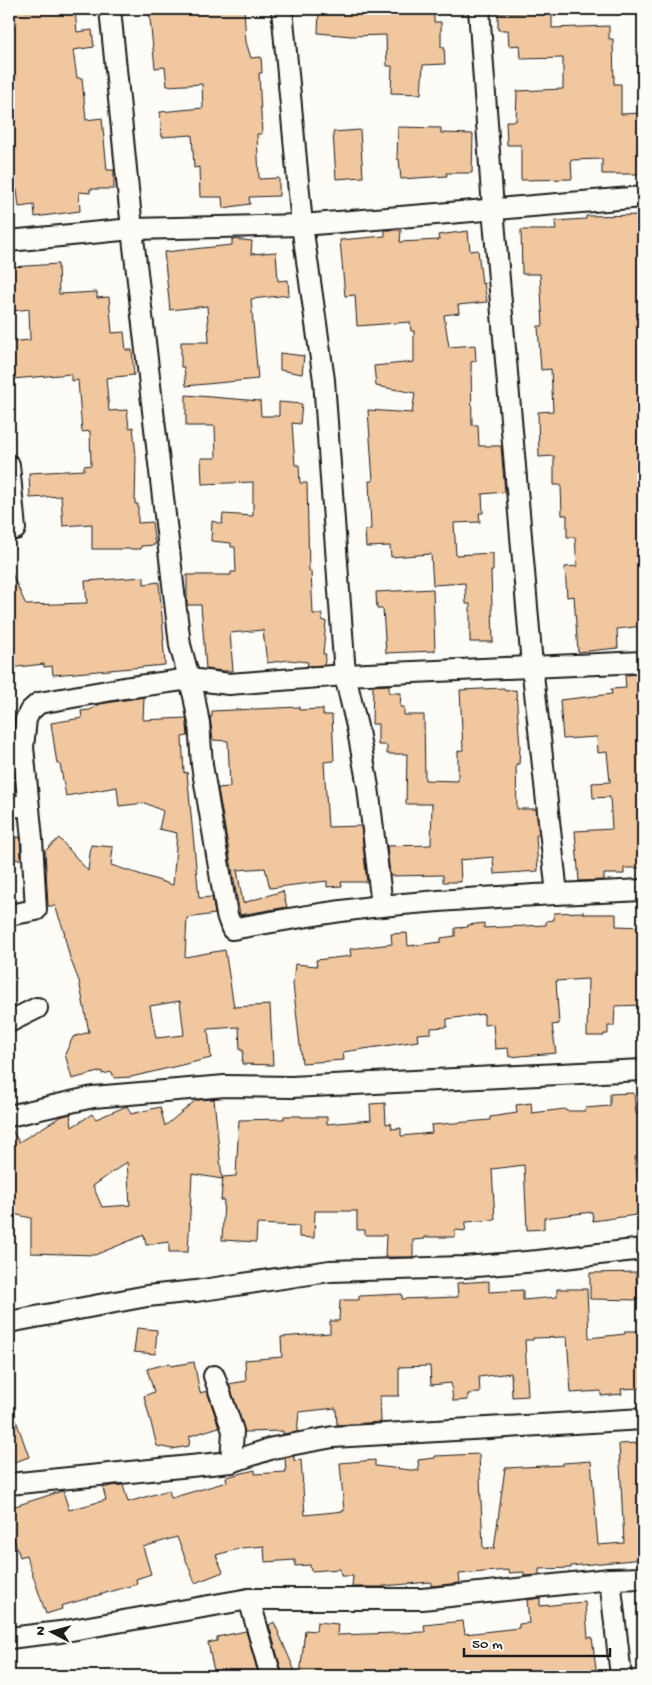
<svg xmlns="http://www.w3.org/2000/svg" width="652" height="1685" font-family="'Gochi Hand',sans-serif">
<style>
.building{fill:#f0c79f;stroke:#1c1c1c;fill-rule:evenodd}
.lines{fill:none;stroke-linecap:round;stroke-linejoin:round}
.minor-casing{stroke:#1c1c1c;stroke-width:24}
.minor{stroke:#fdfcf7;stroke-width:20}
</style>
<rect width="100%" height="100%" fill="#fdfcf7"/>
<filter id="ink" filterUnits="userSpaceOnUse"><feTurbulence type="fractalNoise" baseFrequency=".02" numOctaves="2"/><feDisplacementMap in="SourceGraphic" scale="10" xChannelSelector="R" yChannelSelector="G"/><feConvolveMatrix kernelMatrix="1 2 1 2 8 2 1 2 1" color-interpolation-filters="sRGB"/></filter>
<g filter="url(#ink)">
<g class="building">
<polygon points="9,9 25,9 26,11 75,9 77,32 92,30 94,47 73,50 77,78 82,78 86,120 102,118 107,170 114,170 114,189 90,189 90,193 79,192 80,211 35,217 34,205 19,207 17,190 9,191"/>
<polygon points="149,9 244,9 246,42 251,58 261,57 262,73 259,73 262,134 257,134 259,179 279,178 279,196 249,197 250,204 223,208 222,197 200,197 199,167 194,168 192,135 162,137 160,112 203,108 202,84 167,86 165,67 155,68"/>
<polygon points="319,9 434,9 434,22 441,22 441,47 444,47 445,64 423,65 421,94 391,93 392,66 387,66 386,35 351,36 318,33"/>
<polygon points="552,12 552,28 609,26 609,39 613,39 614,84 621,84 621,114 641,113 642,138 643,138 642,174 602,174 602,159 571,160 572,179 521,180 521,145 507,145 506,121 516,121 517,91 563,89 563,58 521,59 520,45 509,46 508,30 498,30 498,13"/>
<polygon points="398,127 441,128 441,133 473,134 472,173 446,173 447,176 401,179 399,159 397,159"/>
<polygon points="360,130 363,177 336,179 333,132"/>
<polygon points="643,215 643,288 640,288 643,347 643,626 617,629 618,648 578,652 574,596 567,597 565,567 577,566 575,537 567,537 567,515 562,515 561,485 554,485 554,456 539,457 538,412 553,411 551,369 541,370 538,326 543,326 540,274 522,274 521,230 556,230 555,221 586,219 586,216"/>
<polygon points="385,230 401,230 400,242 439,240 438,235 468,231 470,251 478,250 482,284 484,283 487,302 458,305 459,313 444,315 449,347 475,345 476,361 471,362 472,425 478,425 479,446 501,446 505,492 482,494 483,513 479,513 480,522 454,523 456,555 493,553 493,571 491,571 493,642 470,642 470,604 466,604 465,583 433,585 431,554 391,557 390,546 366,547 365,530 371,529 369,481 373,481 368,410 412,413 415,393 376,386 374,366 414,362 414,331 411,331 410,322 357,326 355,295 345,296 340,240 385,236"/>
<polygon points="232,239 252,241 251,254 276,252 278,281 288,280 289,295 251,299 258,379 186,386 184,367 181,367 181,342 209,342 207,306 170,310 164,252 232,245"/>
<polygon points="58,264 59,294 97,292 97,298 109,297 112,333 124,332 126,350 132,350 134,375 106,378 109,411 127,410 129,428 133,427 136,456 135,504 138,504 138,523 152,522 155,545 141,546 141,549 92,549 92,524 63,526 61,496 30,498 29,473 84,470 84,466 91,465 90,431 82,432 78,380 71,381 71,374 12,379 9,342 30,340 29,309 14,311 11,267"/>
<polygon points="280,353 304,356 302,374 280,370"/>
<polygon points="186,395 260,401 261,416 279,416 279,402 302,404 300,424 292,423 295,465 299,465 300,483 307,483 309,571 311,571 313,614 322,614 322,620 326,621 323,654 326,654 324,665 307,666 308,662 289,660 267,663 263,630 230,633 233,671 224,671 206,669 201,605 187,605 187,575 231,575 231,572 236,572 235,547 231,547 231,543 211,541 212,521 222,524 223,514 253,516 253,482 202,484 201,458 216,458 215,426 186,426"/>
<polygon points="9,567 26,605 87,603 85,581 144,577 144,584 159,582 164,640 163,640 165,665 53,675 52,666 44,667 44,664 9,668"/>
<polygon points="433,589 435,651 386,653 383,609 377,609 376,592"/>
<polygon points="643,674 643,868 624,868 624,874 604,874 604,880 579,881 575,831 612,829 610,797 593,798 592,783 610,782 607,752 598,753 597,737 563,739 560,700 612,694 611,689 626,688 625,675"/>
<polygon points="389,685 389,693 401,693 400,707 404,707 404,715 424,715 425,780 458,781 458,751 463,750 460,690 504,688 505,691 516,690 520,747 519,764 516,764 517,809 536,809 539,835 536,835 538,871 494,874 493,857 460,860 461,882 443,882 443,875 390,876 387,846 431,845 432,804 406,804 407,754 387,754 387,745 378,745 378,724 372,724 373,686"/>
<path d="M 144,697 L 143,720 L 186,718 L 187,725 L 188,736 L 182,737 L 184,773 L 187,772 L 199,898 L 212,897 L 215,914 L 187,918 L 185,957 L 225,950 L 234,1007 L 270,1005 L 273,1065 L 242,1064 L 243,1050 L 240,1050 L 239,1027 L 208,1029 L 211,1058 L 131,1077 L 114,1078 L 112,1072 L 102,1074 L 102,1071 L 72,1079 L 65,1054 L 73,1037 L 89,1032 L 79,981 L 70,958 L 64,934 L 65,934 L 55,906 L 48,906 L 45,851 L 59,838 L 88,871 L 91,845 L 113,847 L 111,865 L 173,885 L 177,833 L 159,829 L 163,811 L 145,803 L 119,806 L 117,787 L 66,796 L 60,764 L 57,764 L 51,723 L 82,718 L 81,711 L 90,710 L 100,704 ZM 180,1001 L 184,1035 L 156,1038 L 150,1006 Z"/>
<polygon points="299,707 299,710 323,709 323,715 332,715 334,761 324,762 328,827 361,826 367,882 341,882 342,886 327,887 327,881 270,888 265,868 237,870 243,903 283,891 287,907 240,915 218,789 218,788 230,787 228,741 213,740 210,717 212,717 212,711"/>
<polygon points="20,837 21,859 9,860 9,838"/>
<polygon points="584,912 584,914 616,914 616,926 643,927 643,1005 615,1006 614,1026 608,1026 608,1034 604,1034 604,1036 587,1036 588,979 556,981 559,1024 552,1025 556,1053 509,1057 508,1048 495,1049 493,1024 484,1025 484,1014 447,1019 447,1027 431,1028 431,1033 417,1034 418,1041 343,1052 344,1060 302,1063 293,984 295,964 317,966 316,960 351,956 350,949 392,944 391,934 407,933 408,946 441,942 441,938 455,936 455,928 468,927 468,925 484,923 484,928 546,925 546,921 554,920 554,913"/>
<polygon points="634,1093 636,1114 643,1113 643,1156 635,1157 640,1198 643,1198 643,1214 593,1221 592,1212 544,1218 544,1229 527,1230 524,1165 492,1169 495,1220 466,1222 465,1231 455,1230 455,1237 425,1237 425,1239 413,1240 413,1257 385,1257 386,1235 365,1235 365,1230 357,1230 357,1211 315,1211 314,1238 299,1237 299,1226 257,1224 256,1242 222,1240 224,1200 221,1200 223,1177 236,1176 239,1120 284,1119 284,1116 301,1116 301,1117 327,1117 327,1124 371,1120 370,1104 385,1103 386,1124 391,1123 392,1129 401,1128 401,1136 432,1133 431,1125 490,1120 490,1117 517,1113 516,1105 531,1103 532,1113 565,1109 566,1111 585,1111 585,1108 610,1106 610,1094"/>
<path d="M 214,1099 L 222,1179 L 192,1174 L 188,1252 L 169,1252 L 169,1242 L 146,1245 L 144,1235 L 95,1255 L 31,1253 L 31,1218 L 9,1213 L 9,1128 L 11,1128 L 19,1142 L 60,1117 L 70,1114 L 72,1127 L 92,1114 L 96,1119 L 127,1106 L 131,1114 L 160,1107 L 165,1126 L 196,1100 ZM 127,1162 L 130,1205 L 102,1207 L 93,1186 Z"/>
<polygon points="636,1272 638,1300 590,1299 590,1273"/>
<polygon points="489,1281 489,1292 523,1290 523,1300 557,1297 557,1289 587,1289 589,1338 625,1334 625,1331 643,1331 643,1388 621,1389 622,1394 601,1396 601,1391 571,1393 567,1337 533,1338 533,1340 525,1340 528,1396 512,1397 511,1373 479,1377 480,1393 468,1394 468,1400 453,1401 451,1383 431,1385 430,1366 399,1367 399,1396 380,1396 381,1422 337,1425 336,1408 299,1412 297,1432 283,1434 283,1431 245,1432 229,1384 246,1381 245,1360 282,1357 281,1337 330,1333 330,1321 339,1321 340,1300 359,1300 359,1296 402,1294 402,1299 458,1297 457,1283"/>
<polygon points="137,1328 157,1330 155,1354 134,1352"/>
<polygon points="194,1362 200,1393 207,1391 219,1427 190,1436 189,1446 172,1449 157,1446 144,1396 154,1392 147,1369 170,1363 171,1366"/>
<polygon points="11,1406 29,1457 9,1464 9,1407"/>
<polygon points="638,1443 639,1455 643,1455 643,1559 571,1566 571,1568 539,1569 539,1575 524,1576 524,1572 509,1573 509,1570 459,1574 460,1583 431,1586 431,1582 383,1586 383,1587 352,1587 353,1576 341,1576 340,1569 311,1571 310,1565 295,1566 295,1560 265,1562 264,1546 242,1548 216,1555 223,1572 195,1583 177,1537 143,1547 151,1574 136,1579 137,1584 61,1606 62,1609 46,1614 26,1555 20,1557 9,1525 9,1508 62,1491 63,1491 69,1510 106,1500 103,1488 110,1486 123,1485 128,1502 169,1490 171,1498 227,1482 226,1477 255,1470 255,1474 286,1472 285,1458 294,1456 294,1461 301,1460 305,1515 344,1511 340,1463 375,1460 375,1466 419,1471 418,1460 435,1458 435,1456 479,1454 483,1548 494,1549 505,1468 563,1465 563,1463 591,1461 598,1545 624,1543 619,1444"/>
<polygon points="540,1598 540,1606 585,1602 588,1638 592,1637 597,1676 300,1676 305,1630 316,1631 317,1622 338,1624 337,1635 425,1632 424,1625 463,1621 465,1634 519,1628 519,1624 529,1623 527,1600"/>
<polygon points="274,1622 297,1676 283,1676 269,1625"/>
<polygon points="246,1631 259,1676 215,1676 208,1643 217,1641 217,1637"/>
</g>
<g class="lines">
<g class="minor-casing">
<g id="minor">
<path d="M 110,9 L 132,229 L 180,645 L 194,696 L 199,723 L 202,765 L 227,915 L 232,929 C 282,920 331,911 382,906 C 469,897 556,894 643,890"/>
<polyline points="282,9 302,225 324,380 345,675 358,731 368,787 382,906"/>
<polyline points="479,9 493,209 532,665 557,894"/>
<polyline points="9,241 132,229 302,225 643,197"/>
<polyline points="9,465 15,529"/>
<polyline points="9,807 28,805"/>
<polyline points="9,915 36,910 32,839 23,747 26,719 30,711 39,703 124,688 190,679 229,684 345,675 643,662"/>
<polyline points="9,1022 37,1008"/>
<polyline points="9,1116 93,1097 225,1086 291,1087 643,1070"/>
<polyline points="9,1322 147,1296 196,1291 330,1271 464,1267 538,1261 643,1249"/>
<polyline points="214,1376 233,1431 231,1462"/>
<polyline points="9,1484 231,1462 273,1448 333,1437 643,1419"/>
<polyline points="610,1579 621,1676"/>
<polyline points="249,1599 271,1676"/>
<polyline points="9,1638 60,1632 249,1599 422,1599 610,1579 643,1578"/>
</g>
</g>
<use href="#minor" class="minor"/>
</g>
</g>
<rect width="652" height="1685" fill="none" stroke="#fdfcf7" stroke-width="30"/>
<rect x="15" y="15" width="622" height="1655" fill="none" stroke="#1c1c1c" stroke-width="2" filter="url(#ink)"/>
<g transform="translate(52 1632) rotate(276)" stroke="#fdfcf7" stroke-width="4" paint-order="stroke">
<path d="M0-4L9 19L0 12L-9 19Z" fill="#1c1c1c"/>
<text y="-8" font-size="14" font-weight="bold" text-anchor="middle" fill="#1c1c1c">N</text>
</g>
<path d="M464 1648v8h146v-8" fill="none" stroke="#1c1c1c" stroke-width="2.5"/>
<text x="472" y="1648" font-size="15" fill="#1c1c1c" stroke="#fdfcf7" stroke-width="4" paint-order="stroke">50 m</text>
</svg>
